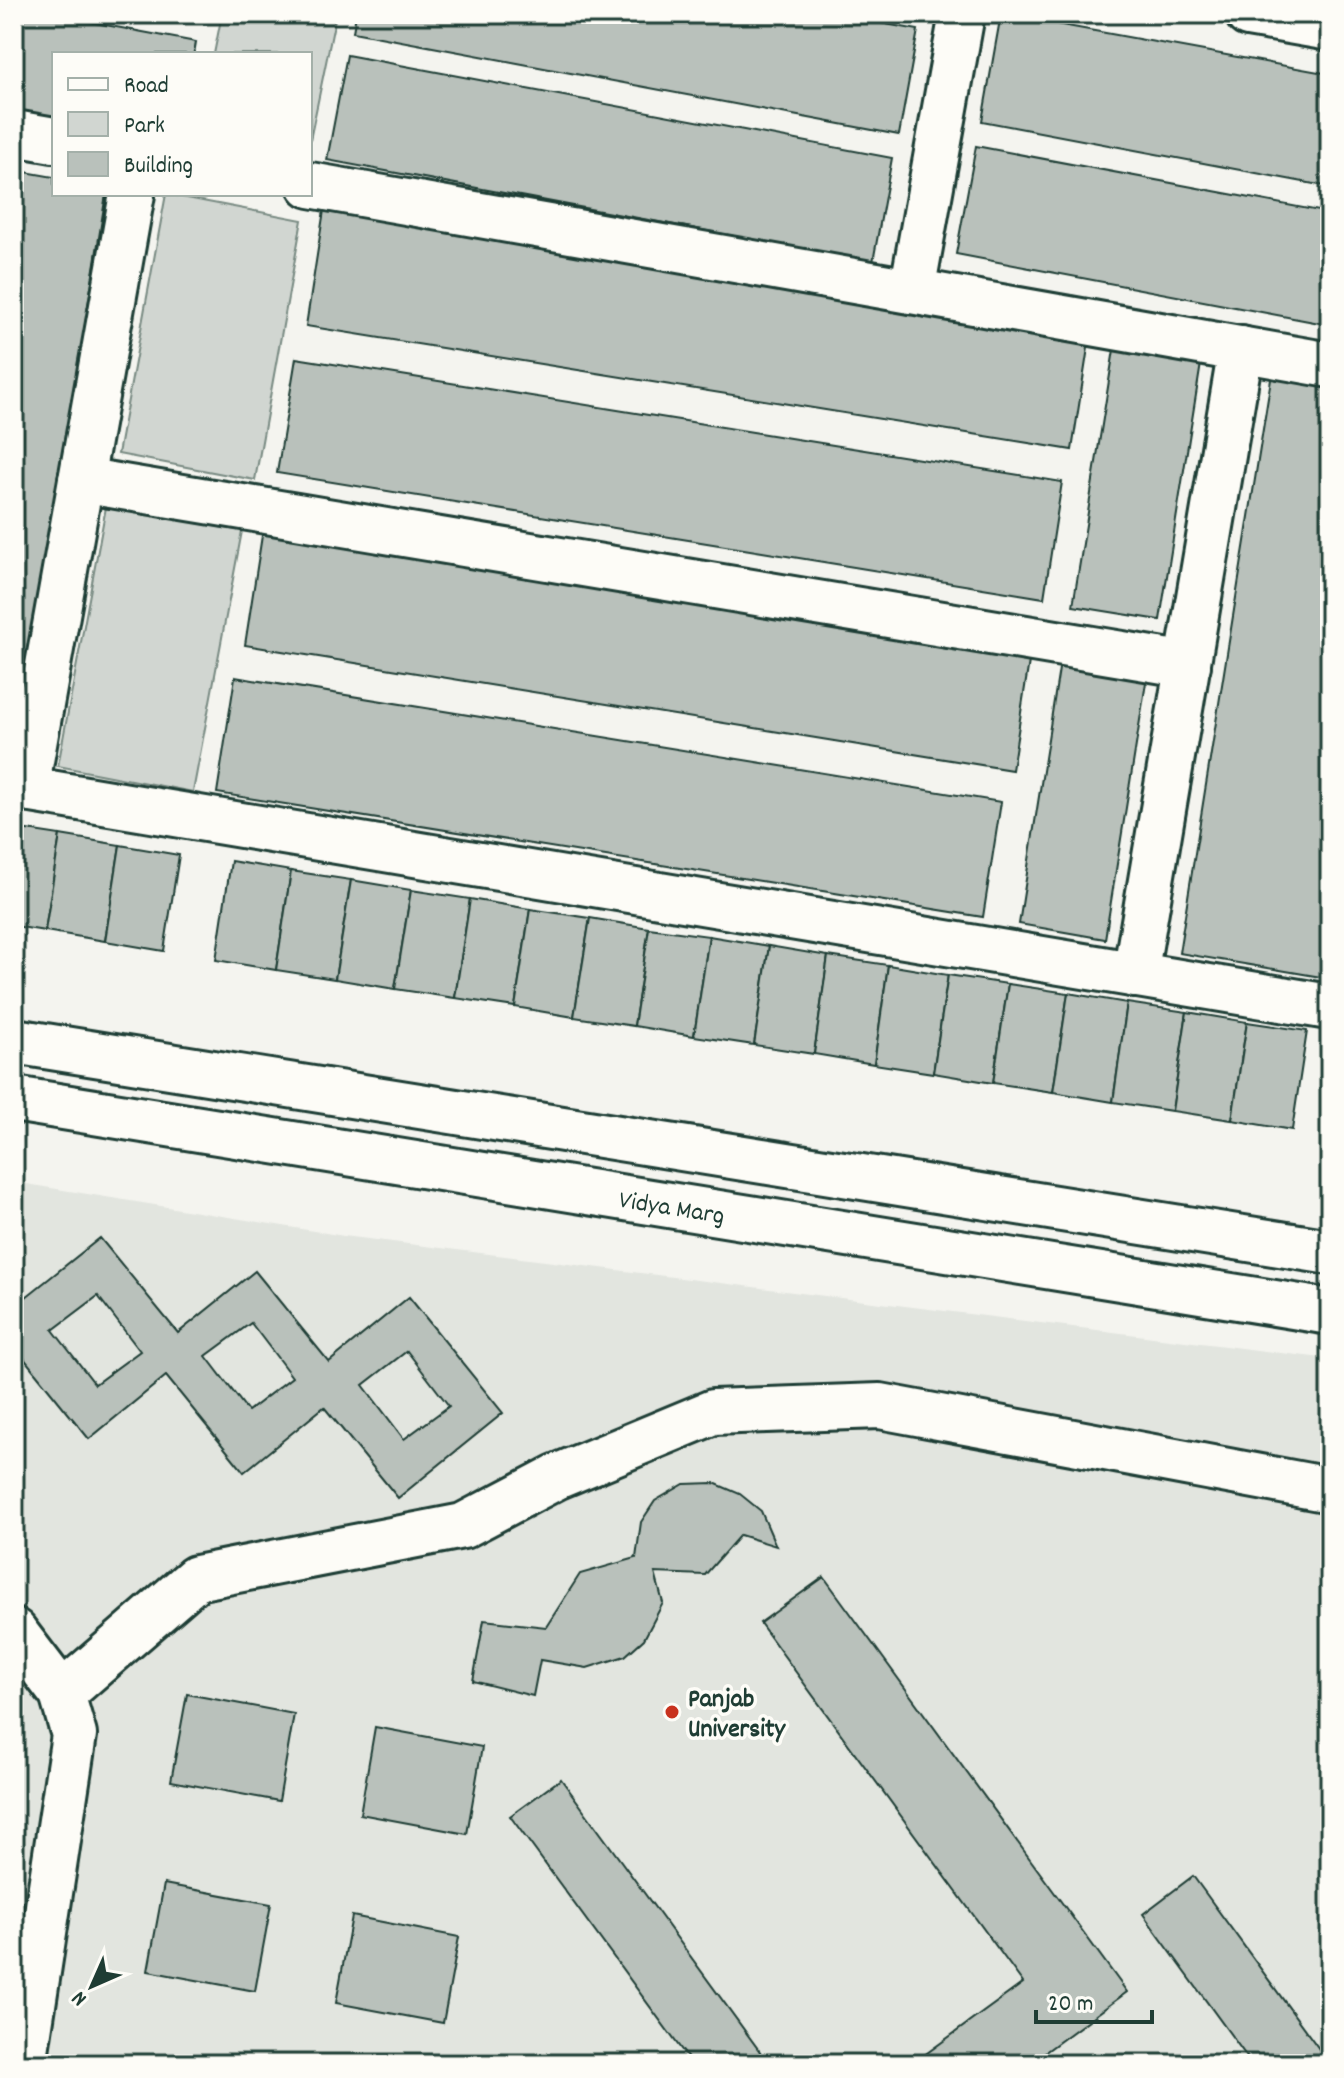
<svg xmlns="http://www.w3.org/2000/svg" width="1344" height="2078" font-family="Dekko,sans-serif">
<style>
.built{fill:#e2e5df}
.green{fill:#d1d6d1;stroke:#788a82;stroke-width:2}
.building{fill:#b9c1bb;stroke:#1f3d34;stroke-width:2;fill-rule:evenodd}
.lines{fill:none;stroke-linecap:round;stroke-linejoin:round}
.minor-casing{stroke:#1f3d34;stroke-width:50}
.major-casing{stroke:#1f3d34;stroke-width:50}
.minor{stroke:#fdfcf7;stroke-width:44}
.major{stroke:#fdfcf7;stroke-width:44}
.poi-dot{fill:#c8321e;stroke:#fdfcf7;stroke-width:3}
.labels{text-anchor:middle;stroke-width:7;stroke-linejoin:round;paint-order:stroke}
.street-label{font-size:26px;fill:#1f3d34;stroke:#fdfcf7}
.poi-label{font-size:26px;font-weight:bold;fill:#1f3d34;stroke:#fdfcf7;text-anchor:start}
</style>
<rect width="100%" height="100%" fill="#f4f4ef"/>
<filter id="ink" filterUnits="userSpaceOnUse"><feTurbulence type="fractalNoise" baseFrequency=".0125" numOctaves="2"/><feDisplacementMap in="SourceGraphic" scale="16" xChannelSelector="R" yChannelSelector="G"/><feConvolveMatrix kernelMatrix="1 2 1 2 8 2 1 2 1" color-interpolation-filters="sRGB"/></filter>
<g filter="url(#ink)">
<polygon class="built" points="14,1182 344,1236 1330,1359 1330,2064 14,2064"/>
<g class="green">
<polygon points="222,14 336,14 310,140 310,54 214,54"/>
<polygon points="166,194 302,220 255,480 118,454"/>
<polygon points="106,507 242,531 193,792 58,766"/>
</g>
<g class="building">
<polygon points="14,14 47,14 196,42 194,54 54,54 54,124 14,116"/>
<polygon points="356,14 832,14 918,30 899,135 353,32"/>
<polygon points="1001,14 1330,74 1330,187 982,121"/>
<polygon points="347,55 892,158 873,262 327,160"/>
<polygon points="976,146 1330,213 1330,325 956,254"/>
<polygon points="14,170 54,177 54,194 106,194 14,766"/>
<polygon points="324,210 1090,335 1072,450 306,326"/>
<polygon points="1116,337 1203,351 1160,620 1073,606"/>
<polygon points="296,358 1062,482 1044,598 277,473"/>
<polygon points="1272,373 1330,383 1330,957 1327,978 1179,953"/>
<polygon points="263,529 1030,655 1012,770 245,645"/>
<polygon points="1061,656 1148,670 1105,939 1019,924"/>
<polygon points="235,677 1001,802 983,917 217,793"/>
<polygon points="14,828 60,835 45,931 14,926"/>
<polygon points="60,835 120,845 105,941 45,931"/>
<polygon points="120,845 179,855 164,951 105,941"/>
<polygon points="231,861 291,871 276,970 216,960"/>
<polygon points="291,871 351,880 335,979 276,970"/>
<polygon points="351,880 411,890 395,989 335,979"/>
<polygon points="411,890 470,899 455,998 395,989"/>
<polygon points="470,899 530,909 515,1007 455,998"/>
<polygon points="530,909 590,918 574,1017 515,1007"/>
<polygon points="590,918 649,928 634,1026 574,1017"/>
<polygon points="649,928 709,936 694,1036 634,1026"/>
<polygon points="709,936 769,946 754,1045 694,1036"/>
<polygon points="769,946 828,956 814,1054 754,1045"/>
<polygon points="828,956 888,965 874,1064 814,1054"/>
<polygon points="888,965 948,975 933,1073 874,1064"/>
<polygon points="948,975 1008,984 993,1083 933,1073"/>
<polygon points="1008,984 1068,993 1053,1092 993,1083"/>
<polygon points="1068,993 1127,1003 1113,1102 1053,1092"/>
<polygon points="1127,1003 1187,1012 1172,1111 1113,1102"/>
<polygon points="1187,1012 1247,1022 1232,1120 1172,1111"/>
<polygon points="1247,1022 1307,1031 1292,1130 1232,1120"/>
<path d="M 100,1238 L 178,1333 L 255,1271 L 329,1362 L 409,1297 L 503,1413 L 398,1498 L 324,1407 L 244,1472 L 166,1376 L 89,1439 L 18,1351 L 14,1354 L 14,1303 L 16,1305 ZM 98,1296 L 140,1351 L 95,1384 L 53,1330 ZM 251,1323 L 292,1377 L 248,1411 L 206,1356 ZM 407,1351 L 449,1406 L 404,1439 L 363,1385 Z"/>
<polygon points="714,1483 740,1494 761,1511 776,1546 740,1535 705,1575 655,1573 663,1603 644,1639 625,1656 587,1668 540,1660 533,1696 473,1681 484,1620 546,1627 580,1574 636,1558 641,1522 655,1501 684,1484"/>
<polygon points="824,1577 1127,1992 1029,2064 912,2064 1023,1983 760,1623"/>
<polygon points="187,1694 294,1714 279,1801 171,1781"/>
<polygon points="375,1727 482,1747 467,1834 360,1814"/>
<polygon points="561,1779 769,2064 692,2064 510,1816"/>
<polygon points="1193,1876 1330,2064 1252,2064 1143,1914"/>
<polygon points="164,1884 271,1904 255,1991 148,1971"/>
<polygon points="352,1916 459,1937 443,2023 336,2003"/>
</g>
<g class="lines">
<g class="minor-casing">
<g id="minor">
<polyline points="1248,14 1330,28"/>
<polyline points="14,133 54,140"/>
<polyline points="310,185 1330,365"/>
<polyline points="912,291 962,14"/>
<polyline points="81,480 1188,665"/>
<polyline points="14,787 1323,1006"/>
<polyline points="26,789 132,194"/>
<polyline points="1135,975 1241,349"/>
<polyline points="14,1631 62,1694 74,1735 24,2064"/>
<polyline points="62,1694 196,1578 463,1526 556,1477 713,1412 880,1406 1330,1490"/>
</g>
</g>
<g class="major-casing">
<g id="major">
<polyline points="14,1041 1330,1252"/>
<polyline points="14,1099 1330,1312"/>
</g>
</g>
<use href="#minor" class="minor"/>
<use href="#major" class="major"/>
</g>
</g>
<circle class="poi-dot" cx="672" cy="1712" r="8"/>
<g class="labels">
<g class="street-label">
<text transform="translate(672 1206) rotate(9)" y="9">Vidya Marg</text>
</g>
<g class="poi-label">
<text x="688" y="1706">Panjab<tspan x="688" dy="30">University</tspan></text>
</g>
</g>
<rect width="1344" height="2078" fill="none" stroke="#fdfcf7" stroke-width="48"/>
<rect x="24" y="24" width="1296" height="2030" fill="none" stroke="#1f3d34" stroke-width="3" filter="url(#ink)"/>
<rect x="52" y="52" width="260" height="144" fill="#fdfcf7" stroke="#a4b0a9" stroke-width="2"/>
<rect x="68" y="78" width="40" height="12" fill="#fdfcf7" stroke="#a4b0a9" stroke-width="2"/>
<text x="124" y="92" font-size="24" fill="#1f3d34">Road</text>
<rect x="68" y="112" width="40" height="24" fill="#d1d6d1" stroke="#a4b0a9" stroke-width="2"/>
<text x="124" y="132" font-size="24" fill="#1f3d34">Park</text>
<rect x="68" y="152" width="40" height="24" fill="#b9c1bb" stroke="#a4b0a9" stroke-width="2"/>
<text x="124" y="172" font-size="24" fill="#1f3d34">Building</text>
<g transform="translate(92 1986) rotate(225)" stroke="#fdfcf7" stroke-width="6" paint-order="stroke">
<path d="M0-6L14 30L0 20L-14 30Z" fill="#1f3d34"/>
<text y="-12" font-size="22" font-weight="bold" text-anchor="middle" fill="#1f3d34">N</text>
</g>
<path d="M1036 2010v12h116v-12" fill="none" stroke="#1f3d34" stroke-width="4"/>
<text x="1048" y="2010" font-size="24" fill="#1f3d34" stroke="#fdfcf7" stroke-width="6" paint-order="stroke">20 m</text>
</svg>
